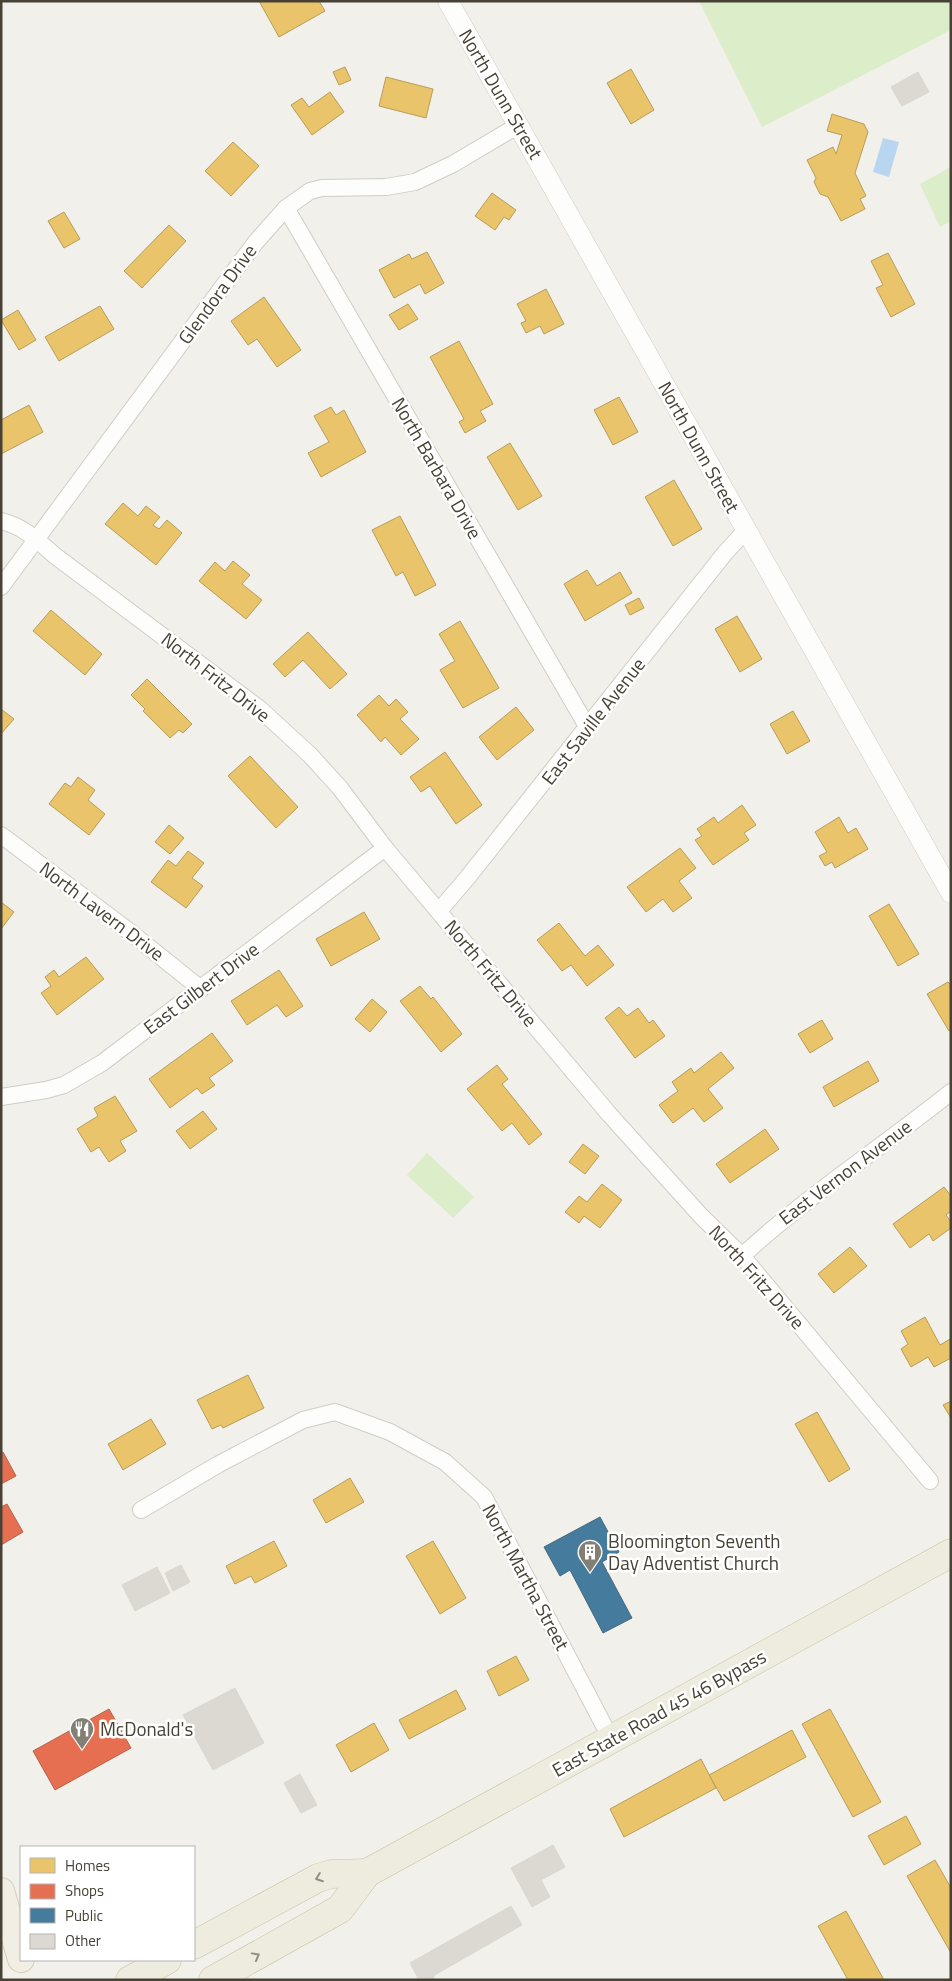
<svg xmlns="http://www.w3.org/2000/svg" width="952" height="1981" font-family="'Titillium Web',sans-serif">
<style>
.green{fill:#dcedc9}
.water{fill:#b9d6f0}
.homes{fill:#e9c46a;stroke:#b89d5a}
.shops{fill:#e76f51;stroke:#b76249}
.public{fill:#457b9d;stroke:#466a7e}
.building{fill:#dbd9d2;stroke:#d9d7d0}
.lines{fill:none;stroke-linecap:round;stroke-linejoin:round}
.minor-casing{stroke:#cfcdc7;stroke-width:18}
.tertiary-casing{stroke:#cfcdc7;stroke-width:21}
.primary-casing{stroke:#d4ceb7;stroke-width:28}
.trunk-casing{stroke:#cac0a4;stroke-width:29}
.minor{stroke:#fdfdfc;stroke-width:16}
.tertiary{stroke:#fdfdfc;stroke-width:20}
.primary{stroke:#f1efe4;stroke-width:26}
.trunk{stroke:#eeecde;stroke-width:28}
.oneway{stroke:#928e81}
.labels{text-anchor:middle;stroke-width:5;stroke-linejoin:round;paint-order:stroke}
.street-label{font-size:19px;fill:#474235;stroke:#fff}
.poi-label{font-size:19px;fill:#474235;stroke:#fff;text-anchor:start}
</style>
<rect width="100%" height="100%" fill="#f1f0ea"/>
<g class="green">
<polygon points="699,1 951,1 951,30 762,127"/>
<polygon points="951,167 951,221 940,227 920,184"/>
<polygon points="427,1153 474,1197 453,1218 407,1175"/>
</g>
<polygon class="water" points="883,138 899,142 889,177 873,172"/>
<g class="homes">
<polygon points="259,1 319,1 325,11 279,37"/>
<polygon points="345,67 351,80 339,85 333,72"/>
<polygon points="631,69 654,110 631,124 607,83"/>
<polygon points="386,77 433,89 426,118 379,106"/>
<polygon points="330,92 344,112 312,135 291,105 302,98 309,107"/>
<polygon points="832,114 864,124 868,132 855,173 866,196 860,199 865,209 841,221 828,197 820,194 814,182 816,178 807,160 833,147 836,154 842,135 827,131"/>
<polygon points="233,142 259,166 231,196 205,171"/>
<polygon points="492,193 516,210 509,220 504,217 495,230 475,216"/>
<polygon points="64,212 80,239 64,248 48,221"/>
<polygon points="169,225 186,241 142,288 124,271"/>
<polygon points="427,252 444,283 425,294 420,284 394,298 379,270 409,254 412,259"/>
<polygon points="888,253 915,304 891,317 876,288 883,285 871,261"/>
<polygon points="546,289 564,324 544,334 540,326 526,333 521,323 526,321 517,304"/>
<polygon points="264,297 301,350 277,367 257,339 248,345 231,321"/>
<polygon points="408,304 418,319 399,330 389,315"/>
<polygon points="100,306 114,329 59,361 45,337"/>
<polygon points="18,310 36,340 19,350 1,320"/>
<polygon points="459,341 493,404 480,411 486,421 465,433 459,422 464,419 430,357"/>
<polygon points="619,397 638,432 613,445 594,410"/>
<polygon points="29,405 43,432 1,454 1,420"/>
<polygon points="331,407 336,415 344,410 366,452 321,477 308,453 329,442 314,416"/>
<polygon points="510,443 542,496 518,510 487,457"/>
<polygon points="674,480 702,529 673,546 645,497"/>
<polygon points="123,503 138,516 146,506 160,517 153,525 159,529 167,520 182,533 156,565 105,524"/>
<polygon points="400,516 436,585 415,596 403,572 396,576 372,530"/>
<polygon points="233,561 250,575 242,584 262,600 246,619 199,581 215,562 225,571"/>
<polygon points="587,570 597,586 620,572 632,593 585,621 564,584"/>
<polygon points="639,598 644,608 630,615 625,605"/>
<polygon points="51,610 102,654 85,675 33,631"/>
<polygon points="737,616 762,659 740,672 715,629"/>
<polygon points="460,621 499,688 463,708 440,670 455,661 439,634"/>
<polygon points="308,632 347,674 330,689 303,660 285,677 273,664"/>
<polygon points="147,679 192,724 183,733 179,730 170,738 143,711 145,709 131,695"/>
<polygon points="379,695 389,706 396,699 408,712 400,719 419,739 401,755 385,737 381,742 357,715"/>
<polygon points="516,707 534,730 497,760 479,737"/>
<polygon points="1,709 14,719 1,734"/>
<polygon points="793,711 810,741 787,754 770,724"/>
<polygon points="445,752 482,805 456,824 430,786 421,792 410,777"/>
<polygon points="250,756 298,807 276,828 228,776"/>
<polygon points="78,777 95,790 88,800 105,814 89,835 49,804 65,783 71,787"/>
<polygon points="742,805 756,825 744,833 749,840 713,865 695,840 702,836 697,829 714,817 718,823"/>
<polygon points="839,817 848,833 856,828 868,849 835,868 832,862 825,866 819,856 827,852 815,832"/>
<polygon points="169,825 184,838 170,854 155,842"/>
<polygon points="680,848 696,868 679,881 692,898 673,912 663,899 646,912 627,887"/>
<polygon points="188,851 204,863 192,878 203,886 186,908 151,882 168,860 176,866"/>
<polygon points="1,902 14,912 1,929"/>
<polygon points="889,904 919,954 898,966 869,916"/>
<polygon points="364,912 380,939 331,966 316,939"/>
<polygon points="559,923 585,956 598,945 614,965 587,986 571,965 562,971 537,940"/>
<polygon points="86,957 104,979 57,1015 41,993 51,986 45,977 54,970 59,977"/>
<polygon points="279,970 303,1006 286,1017 277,1005 247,1025 231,1001"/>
<polygon points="948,982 951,985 951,1030 949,1031 927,994"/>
<polygon points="420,986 431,999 433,997 462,1034 441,1052 400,1001"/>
<polygon points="372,999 387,1012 370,1032 355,1019"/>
<polygon points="619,1007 627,1016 638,1008 649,1023 653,1020 665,1036 635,1058 605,1018"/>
<polygon points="822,1020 833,1039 810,1053 798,1034"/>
<polygon points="212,1033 233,1061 209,1078 215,1085 202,1094 197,1088 170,1108 149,1079"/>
<polygon points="721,1052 734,1068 708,1089 723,1108 704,1122 693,1108 673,1123 659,1105 678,1091 672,1082 691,1068 694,1073"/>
<polygon points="868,1061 879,1081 834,1107 823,1087"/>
<polygon points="497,1065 508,1079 502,1084 542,1134 529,1145 512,1123 502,1131 467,1089"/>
<polygon points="115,1096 137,1131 120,1141 126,1151 109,1162 99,1147 91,1152 77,1129 98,1116 94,1108"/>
<polygon points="203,1111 217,1129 190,1149 176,1131"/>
<polygon points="765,1129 779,1149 730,1183 716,1164"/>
<polygon points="583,1144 599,1156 585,1174 569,1162"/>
<polygon points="602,1184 622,1200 600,1228 584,1216 579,1223 565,1212 579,1196 587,1202"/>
<polygon points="944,1187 951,1196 951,1211 946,1215 951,1222 951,1228 933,1241 929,1234 910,1248 893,1224"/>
<polygon points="850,1247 867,1266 834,1293 818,1274"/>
<polygon points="925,1317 940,1345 950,1339 951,1358 934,1367 928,1357 911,1367 901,1349 908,1344 901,1331"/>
<polygon points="248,1375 264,1408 223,1428 221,1425 212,1429 197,1400"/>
<polygon points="951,1401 951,1418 943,1405"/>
<polygon points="817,1412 850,1469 829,1482 795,1424"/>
<polygon points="151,1419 166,1444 123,1470 108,1444"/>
<polygon points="350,1478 364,1502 326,1523 313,1500"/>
<polygon points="274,1541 287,1566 255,1583 251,1576 235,1584 226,1566"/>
<polygon points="433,1541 466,1598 440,1614 406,1556"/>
<polygon points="516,1656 529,1680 499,1696 487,1671"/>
<polygon points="456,1690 466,1709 409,1739 399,1720"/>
<polygon points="830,1709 881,1802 853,1817 802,1724"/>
<polygon points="374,1723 389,1750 351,1772 336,1745"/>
<polygon points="792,1730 806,1757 724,1801 709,1775"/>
<polygon points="701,1759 716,1788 624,1837 610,1809"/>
<polygon points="906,1816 921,1844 884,1865 868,1836"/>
<polygon points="935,1860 951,1888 951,1953 907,1876"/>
<polygon points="846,1911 884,1980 848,1980 818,1926"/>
</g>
<g class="shops">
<polygon points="3,1452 16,1476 1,1484 1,1453"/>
<polygon points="7,1504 23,1532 1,1545 1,1507"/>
<polygon points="109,1709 131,1748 55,1790 33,1751"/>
</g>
<polygon class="public" points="600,1517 619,1552 602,1562 632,1618 603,1633 570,1570 560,1576 544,1547"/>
<g class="building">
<polygon points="918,72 929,92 902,106 891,87"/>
<polygon points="181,1565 190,1582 173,1591 165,1573"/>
<polygon points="157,1567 170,1593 135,1611 122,1585"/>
<polygon points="235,1688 264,1743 213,1770 183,1715"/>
<polygon points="300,1774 317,1805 301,1813 284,1783"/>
<polygon points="553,1845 565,1867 541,1880 550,1897 532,1907 511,1868"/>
<polygon points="511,1906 522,1925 433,1976 435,1980 419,1980 410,1963"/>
</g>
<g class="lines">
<g class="minor-casing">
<g id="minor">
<polyline points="286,208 588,728"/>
<path d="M 1,521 C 23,526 37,540 54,555 L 260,709 L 310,755 L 340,788 L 385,848 L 609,1114 L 701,1216 L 742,1256 L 930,1481"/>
<polyline points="1,587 255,243 286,208 310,191 322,188 386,187 415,182 453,164 519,125"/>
<polyline points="1,835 130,932 201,989"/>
<polyline points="439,911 468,877 725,553 746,530"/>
<polyline points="1,1097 46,1090 64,1085 102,1063 385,848"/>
<path d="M 742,1256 C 807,1196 882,1147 951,1092"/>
<polyline points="141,1510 219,1464 303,1420 335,1412 390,1432 445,1462 484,1497 611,1739"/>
</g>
</g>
<g class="tertiary-casing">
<polyline id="tertiary" points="448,1 951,893"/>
</g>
<g class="primary-casing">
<polyline id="primary" points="1,1891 21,1959"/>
</g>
<g class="trunk-casing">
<g id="trunk">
<polyline points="194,1945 318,1878 331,1874 367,1873"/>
<polyline points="130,1980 167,1960"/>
<polyline points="213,1980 340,1909 367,1873 951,1553"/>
</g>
</g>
<use href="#minor" class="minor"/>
<use href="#tertiary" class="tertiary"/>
<use href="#primary" class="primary"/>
<use href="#trunk" class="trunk"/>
</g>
<defs><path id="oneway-chevron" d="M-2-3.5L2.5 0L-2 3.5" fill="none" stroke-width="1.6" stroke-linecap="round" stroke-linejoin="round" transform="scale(1.25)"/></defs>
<g class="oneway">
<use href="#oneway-chevron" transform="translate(319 1878) rotate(160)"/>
<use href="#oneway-chevron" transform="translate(256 1956) rotate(-29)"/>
</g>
<defs>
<g id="building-pin" transform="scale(1.25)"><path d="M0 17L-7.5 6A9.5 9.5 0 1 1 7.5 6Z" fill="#827f74" stroke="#fff"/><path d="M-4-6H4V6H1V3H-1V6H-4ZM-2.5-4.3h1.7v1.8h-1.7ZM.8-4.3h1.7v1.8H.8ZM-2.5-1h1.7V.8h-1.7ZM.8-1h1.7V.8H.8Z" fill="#fff"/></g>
<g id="restaurant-pin" transform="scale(1.25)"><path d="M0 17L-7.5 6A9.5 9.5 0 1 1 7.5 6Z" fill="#827f74" stroke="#fff"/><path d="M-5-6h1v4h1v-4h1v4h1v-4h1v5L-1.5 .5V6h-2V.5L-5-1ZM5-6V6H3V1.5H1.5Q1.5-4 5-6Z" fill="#fff"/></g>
</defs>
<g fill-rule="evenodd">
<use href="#building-pin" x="590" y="1552"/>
<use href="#restaurant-pin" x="82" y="1729"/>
</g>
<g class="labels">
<g class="street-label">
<text transform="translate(501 94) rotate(60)" y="7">North Dunn Street</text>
<text transform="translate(217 294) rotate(-54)" y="7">Glendora Drive</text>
<text transform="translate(699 447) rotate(61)" y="7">North Dunn Street</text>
<text transform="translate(437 468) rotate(60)" y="7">North Barbara Drive</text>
<text transform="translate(216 677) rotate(38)" y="7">North Fritz Drive</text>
<text transform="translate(593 721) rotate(-52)" y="7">East Saville Avenue</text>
<text transform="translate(102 911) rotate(37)" y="7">North Lavern Drive</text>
<text transform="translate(491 973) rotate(50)" y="7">North Fritz Drive</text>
<text transform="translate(201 988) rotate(-37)" y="7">East Gilbert Drive</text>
<text transform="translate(845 1172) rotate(-37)" y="7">East Vernon Avenue</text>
<text transform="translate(757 1277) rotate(48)" y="7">North Fritz Drive</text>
<text transform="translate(526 1577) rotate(62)" y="7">North Martha Street</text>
<text transform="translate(659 1713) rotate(-29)" y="7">East State Road 45 46 Bypass</text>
</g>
<g class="poi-label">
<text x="608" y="1548">Bloomington Seventh<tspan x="608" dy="22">Day Adventist Church</tspan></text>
<text x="100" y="1736">McDonald's</text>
</g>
</g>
<rect width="952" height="1981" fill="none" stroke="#474235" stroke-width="5"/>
<rect x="20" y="1846" width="175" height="115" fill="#ffffff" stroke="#b5b3ae"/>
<rect x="30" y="1858" width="25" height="15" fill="#e9c46a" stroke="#b5b3ae"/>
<text x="65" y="1871" font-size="15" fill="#474235">Homes</text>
<rect x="30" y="1884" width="25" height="15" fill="#e76f51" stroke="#b5b3ae"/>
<text x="65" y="1896" font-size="15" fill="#474235">Shops</text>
<rect x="30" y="1908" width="25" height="15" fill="#457b9d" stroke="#b5b3ae"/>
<text x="65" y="1921" font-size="15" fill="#474235">Public</text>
<rect x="30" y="1934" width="25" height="15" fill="#dbd9d2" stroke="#b5b3ae"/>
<text x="65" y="1946" font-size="15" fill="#474235">Other</text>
</svg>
